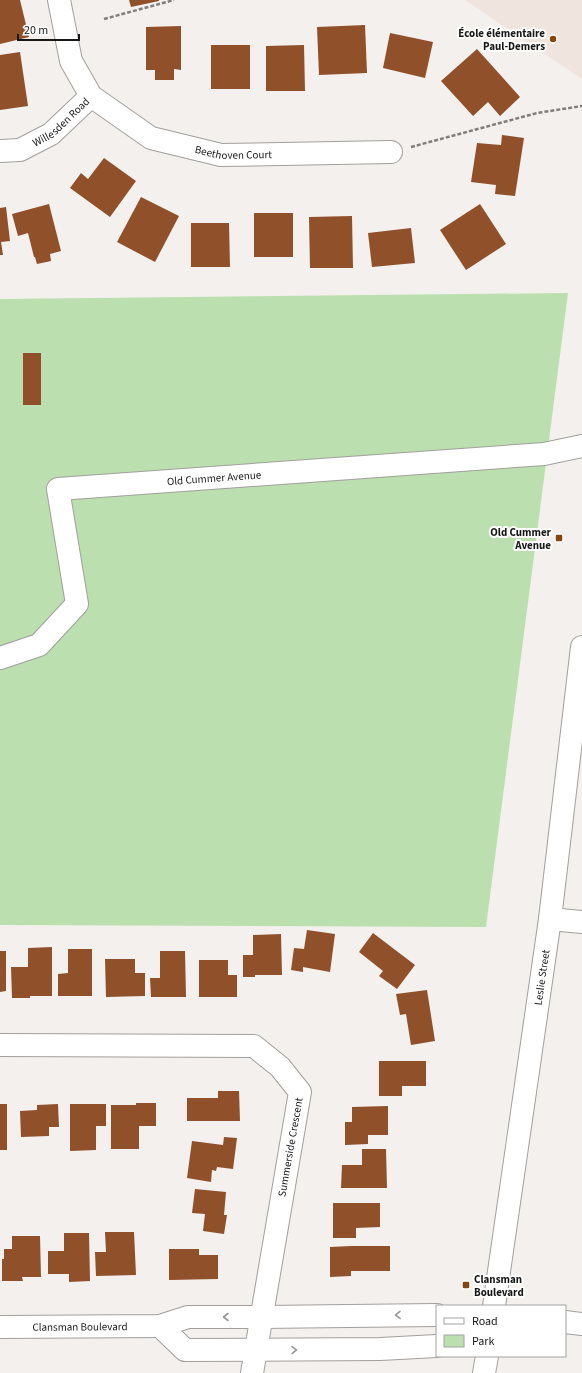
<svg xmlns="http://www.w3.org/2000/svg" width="582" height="1373" font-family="'Source Sans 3',sans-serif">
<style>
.built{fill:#efe4de}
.green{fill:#bbdfae}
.building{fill:#90502a}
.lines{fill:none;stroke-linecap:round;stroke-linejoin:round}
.minor-casing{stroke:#a29f9d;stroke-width:24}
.major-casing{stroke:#a29f9d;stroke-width:24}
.path{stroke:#817f7e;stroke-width:2.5;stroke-dasharray:4 2;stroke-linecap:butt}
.minor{stroke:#fff;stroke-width:22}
.major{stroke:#fff;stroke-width:22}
.oneway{stroke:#989797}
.poi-dot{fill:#87460f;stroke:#fff;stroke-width:1.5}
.labels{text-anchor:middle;stroke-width:4;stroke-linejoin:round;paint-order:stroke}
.poi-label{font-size:11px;font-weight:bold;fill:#191818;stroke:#fff;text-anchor:end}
.street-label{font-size:11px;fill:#191818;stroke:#fff}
</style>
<rect width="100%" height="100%" fill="#f3f0ee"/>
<polygon class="built" points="465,0 582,0 582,79"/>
<polygon class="green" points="568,293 486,927 0,925 0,299"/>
<g class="building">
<polygon points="0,0 20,0 29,37 0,44"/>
<polygon points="129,0 159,0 159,1 131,7"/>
<polygon points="365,25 367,73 319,75 317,27"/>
<polygon points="181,26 181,70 174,69 174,80 155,80 155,70 146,70 146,27"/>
<polygon points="390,33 433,42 425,78 383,68"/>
<rect x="211" y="45" width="39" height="44"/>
<polygon points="304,45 305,91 266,91 266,46"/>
<polygon points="477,49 520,97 500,116 488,102 473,116 441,81"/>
<polygon points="20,52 28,106 0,110 0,55"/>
<polygon points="502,135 524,138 515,196 495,194 496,185 471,182 477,143 501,145"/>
<polygon points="104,158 136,181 110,217 70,188 81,173 88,179"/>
<polygon points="141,197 179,216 155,262 117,242"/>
<polygon points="49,204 61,251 50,254 51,261 37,264 35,257 34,257 28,233 18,236 12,214"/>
<polygon points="480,204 506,244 466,270 440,230"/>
<polygon points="6,207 10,241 1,242 3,255 0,255 0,208"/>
<rect x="254" y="213" width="39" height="44"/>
<polygon points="352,216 353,268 310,268 309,217"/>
<polygon points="191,223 229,223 230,267 191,267"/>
<polygon points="411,228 415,263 372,267 368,233"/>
<rect x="23" y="353" width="18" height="52"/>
<polygon points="307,930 335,934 330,972 303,967 303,972 291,970 294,948 304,949"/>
<polygon points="373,933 415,965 397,989 379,976 383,971 359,952"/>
<polygon points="281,934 282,975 255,975 255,977 243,977 243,955 253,955 253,935"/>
<polygon points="52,947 52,996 30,996 30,998 12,998 11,967 28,967 28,948"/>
<polygon points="68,949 92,949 92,996 58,996 58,974 68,973"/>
<polygon points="0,951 6,951 6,991 0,992"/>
<polygon points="160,951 185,951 186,997 151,997 150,978 160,978"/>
<polygon points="105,959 135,959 135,973 145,973 145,996 106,997"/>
<polygon points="199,960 228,960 228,975 237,975 237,997 199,997"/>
<polygon points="427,990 435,1041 411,1045 406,1014 400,1015 396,994"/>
<polygon points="379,1061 426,1061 426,1086 402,1086 402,1096 379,1096"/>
<polygon points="218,1091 239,1091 240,1121 187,1121 187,1098 218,1098"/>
<polygon points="136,1103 156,1103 156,1126 139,1126 139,1149 111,1149 111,1105 136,1105"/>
<rect x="0" y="1104" width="7" height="46"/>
<polygon points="58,1104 59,1127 49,1127 49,1136 21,1137 20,1111 37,1110 37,1105"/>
<polygon points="70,1104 106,1104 106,1126 96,1126 96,1150 70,1151"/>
<polygon points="388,1106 388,1135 368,1135 368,1144 345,1145 345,1122 352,1122 352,1107"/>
<polygon points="224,1137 237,1138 233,1169 217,1167 216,1171 212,1170 211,1182 187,1178 192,1141 223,1145"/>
<polygon points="362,1149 386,1149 387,1188 341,1188 342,1165 362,1165"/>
<polygon points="195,1189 226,1192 224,1215 227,1215 224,1234 203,1231 205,1214 192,1213"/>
<polygon points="333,1203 380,1203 380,1227 356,1228 356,1238 333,1238"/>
<polygon points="105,1232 134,1232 136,1275 96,1276 95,1252 106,1252"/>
<polygon points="64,1233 89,1233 90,1281 69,1282 69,1274 48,1274 48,1251 64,1251"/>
<polygon points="12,1236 40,1236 41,1277 22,1277 23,1281 2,1281 2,1259 4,1259 4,1249 12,1249"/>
<polygon points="351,1246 390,1246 390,1271 351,1271 351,1276 330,1277 330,1247"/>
<polygon points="169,1249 199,1249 199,1255 218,1255 218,1279 169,1280"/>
</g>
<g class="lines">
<g class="minor-casing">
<g id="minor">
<path id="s1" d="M 59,0 L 71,61 L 91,96 L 151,138 L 221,155 L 391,152"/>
<path id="s2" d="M 0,151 L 20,150 L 51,134 L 91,96"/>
<path id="s3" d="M 0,658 L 39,645 L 77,604 L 58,489 L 544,454 L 582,446"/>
<polyline points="550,919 582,922"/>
<polyline points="0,1045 254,1046 280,1067 300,1092 252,1373"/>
<polyline points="565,1322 582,1324"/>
<polyline points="160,1326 185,1350 380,1349 437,1346"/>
<path id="s4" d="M 0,1327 L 160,1326 L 188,1317 L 261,1317 L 437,1315"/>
</g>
</g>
<g class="major-casing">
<g id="major">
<path id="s5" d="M 494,1306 L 550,919 L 582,647"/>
<polyline points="484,1373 487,1356"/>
</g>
</g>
<g class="path">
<polyline points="104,19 174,0"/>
<polyline points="411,147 537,113 582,106"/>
</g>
<use href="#minor" class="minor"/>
<use href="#major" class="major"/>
</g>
<defs><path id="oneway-chevron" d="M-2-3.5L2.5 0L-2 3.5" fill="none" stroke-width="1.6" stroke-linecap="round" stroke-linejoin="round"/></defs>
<g class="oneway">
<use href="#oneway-chevron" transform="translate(398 1315) rotate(179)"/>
<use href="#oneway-chevron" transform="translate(226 1317) rotate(-180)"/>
<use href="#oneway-chevron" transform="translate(294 1350) rotate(-1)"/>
</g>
<g class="poi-dot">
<circle cx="553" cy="39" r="4"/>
<rect x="555" y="534" width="8" height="8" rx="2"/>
<rect x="462" y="1281" width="8" height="8" rx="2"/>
</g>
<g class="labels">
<g class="poi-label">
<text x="545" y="37">École élémentaire<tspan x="545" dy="13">Paul-Demers</tspan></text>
<text x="551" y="536">Old Cummer<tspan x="551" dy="13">Avenue</tspan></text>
<text x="474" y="1283" text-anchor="start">Clansman<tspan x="474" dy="13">Boulevard</tspan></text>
</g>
<g class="street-label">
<text dy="4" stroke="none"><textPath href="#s2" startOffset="70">Willesden Road</textPath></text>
<text dy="4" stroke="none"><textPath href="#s1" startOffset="260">Beethoven Court</textPath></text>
<text dy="4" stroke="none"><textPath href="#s3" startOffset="370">Old Cummer Avenue</textPath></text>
<text dy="4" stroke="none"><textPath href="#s5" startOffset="332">Leslie Street</textPath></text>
<text transform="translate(290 1147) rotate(-80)" y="4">Summerside Crescent</text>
<text dy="4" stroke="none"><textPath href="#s4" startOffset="80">Clansman Boulevard</textPath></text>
</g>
</g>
<rect x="436" y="1305" width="130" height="52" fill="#ffffff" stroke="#a3a3a3"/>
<rect x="444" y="1318" width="20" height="6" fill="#ffffff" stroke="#a3a3a3"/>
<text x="472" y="1325" font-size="12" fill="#191818">Road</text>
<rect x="444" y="1335" width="20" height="12" fill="#bbdfae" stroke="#a3a3a3"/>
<text x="472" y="1345" font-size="12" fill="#191818">Park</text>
<path d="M18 34v6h61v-6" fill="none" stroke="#191818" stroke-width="2"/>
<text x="24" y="34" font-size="12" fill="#191818" stroke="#ffffff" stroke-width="3" paint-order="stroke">20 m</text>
</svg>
